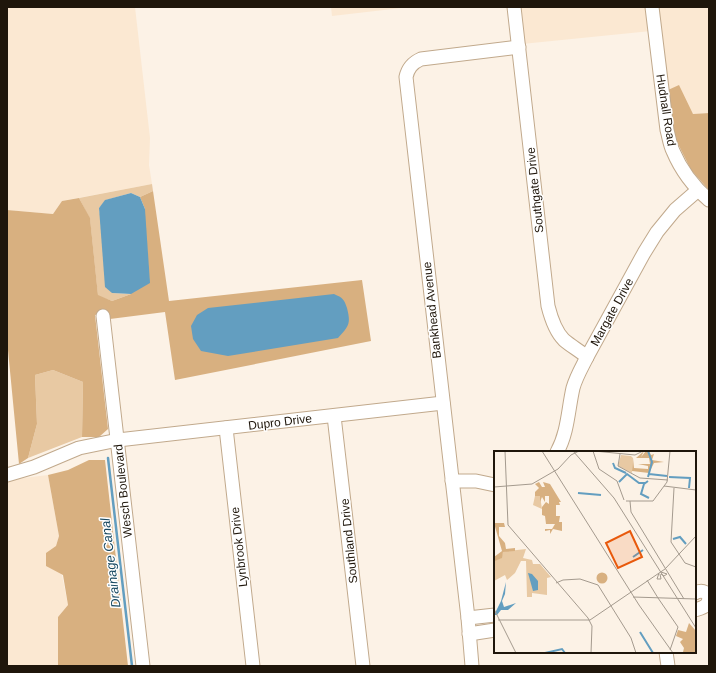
<svg xmlns="http://www.w3.org/2000/svg" width="716" height="673" font-family="Helvetica,sans-serif">
<style>
.built{fill:#fbe8d2}
.green{fill:#e8c9a3}
.forest{fill:#d8b080}
.water{fill:#639ec0}
.lines{fill:none;stroke-linecap:round;stroke-linejoin:round}
.stream{stroke:#639ec0;stroke-width:2.5}
.minor-casing{stroke:#c1a98c;stroke-width:15}
.minor{stroke:#fff;stroke-width:13}
.labels{text-anchor:middle;stroke-width:3;stroke-linejoin:round;paint-order:stroke}
.street-label{font-size:12px;fill:#1f160b;stroke:#fff}
.water-label{font-size:13px;font-style:italic;fill:#194961;stroke:#fff}
.inset-river{fill:none;stroke:#639ec0;stroke-width:2}
.inset-road{fill:none;stroke:#a49a8e;stroke-width:1}
.view{fill:#e8590c;fill-opacity:0.15;stroke:#e8590c;stroke-width:2}
.inset-edge{fill:none;stroke:#1f160b;stroke-width:2}
</style>
<rect width="100%" height="100%" fill="#fcf2e6"/>
<g class="built">
<polygon points="7,7 135,7 150,138 149,165 152,184 62,201 53,214 7,210"/>
<polygon points="331,7 410,7 332,16"/>
<polygon points="518,7 648,7 651,31 522,44"/>
<polygon points="655,7 709,7 709,113 693,114 668,90"/>
<polygon points="48,475 59,536 56,546 68,605 58,617 58,666 7,666 7,480"/>
</g>
<g class="green">
<polygon points="152,184 153,191 140,197 131,193 106,200 99,208 112,293 131,294 112,301 98,296 90,219 79,198"/>
<polygon points="53,370 83,382 82,437 28,458 37,424 35,375"/>
</g>
<g class="forest">
<polygon points="679,85 693,114 709,113 709,190 691,170 675,138 668,90"/>
<polygon points="153,191 169,301 362,280 371,341 175,380 165,312 110,319 105,313 95,315 108,429 99,437 82,437 83,382 53,370 35,375 37,424 28,458 19,464 7,340 7,210 53,214 62,201 79,198 90,218 98,295 112,301 131,294 145,209 140,197"/>
<polygon points="89,460 105,460 128,666 58,666 58,617 68,605 63,575 46,566 46,553 56,546 59,536 48,475 68,470"/>
</g>
<g class="water">
<polygon points="131,193 140,197 145,209 150,283 131,294 112,293 105,287 99,208 105,200"/>
<path d="M 334,294 C 343,298 344,299 347,308 C 351,324 349,326 338,338 L 228,356 L 201,351 L 193,339 L 191,326 L 197,315 L 208,308 Z"/>
</g>
<g class="lines">
<polyline class="stream" points="108,458 132,666"/>
<g class="minor-casing">
<g id="minor">
<path d="M 514,7 L 548,306 C 551,318 555,331 564,340 C 571,346 580,351 587,357"/>
<path d="M 652,7 L 667,130 C 669,137 670,145 673,151 C 681,170 694,187 709,200"/>
<polyline points="103,316 143,666"/>
<polyline points="334,416 363,666"/>
<polyline points="226,428 253,666"/>
<path d="M 557,452 C 568,432 568,410 573,388 C 576,377 582,367 587,357 L 644,253 L 657,232 L 675,210 L 698,190"/>
<polyline points="7,475 34,467 79,448 118,440 443,403"/>
<polyline points="452,481 476,481 495,485"/>
<path d="M 695,593 C 701,590 705,591 709,596 C 709,606 704,607 695,610"/>
<polyline points="468,618 495,615"/>
<polyline points="469,634 495,630"/>
<polyline points="666,652 668,666"/>
<path d="M 472,666 L 468,618 L 406,77 C 408,68 412,63 421,59 L 519,47"/>
</g>
</g>
<use href="#minor" class="minor"/>
</g>
<g class="labels">
<g class="street-label">
<text transform="translate(666 110) rotate(81)" y="4">Hudnall Road</text>
<text transform="translate(535 190) rotate(-96)" y="4">Southgate Drive</text>
<text transform="translate(432 310) rotate(-96)" y="4">Bankhead Avenue</text>
<text transform="translate(612 312) rotate(-61)" y="4">Margate Drive</text>
<text transform="translate(280 422) rotate(-7)" y="4">Dupro Drive</text>
<text transform="translate(123 491) rotate(-96)" y="4">Wesch Boulevard</text>
<text transform="translate(349 541) rotate(-96)" y="4">Southland Drive</text>
<text transform="translate(239 547) rotate(-96)" y="4">Lynbrook Drive</text>
</g>
<g class="water-label">
<text transform="translate(110 563) rotate(-97)" y="5">Drainage Canal</text>
</g>
</g>
<g transform="translate(494 451)">
<rect width="202" height="202" fill="#fcf2e6"/>
<path d="M 127,4 L 137,5 L 139,7 L 138,22 L 124,15 ZM 41,45 L 46,45 L 48,58 L 39,54 ZM 32,98 L 29,107 L 38,109 L 39,113 L 46,113 L 57,126 L 53,127 L 53,144 L 38,142 L 38,146 L 33,146 L 32,110 L 27,110 L 21,122 L 13,129 L 11,124 L 0,130 L 0,110 L 7,107 L 9,101 L 13,100 Z" fill="#e8c9a3"/>
<path d="M 150,0 L 147,6 L 152,0 L 155,0 L 157,4 L 160,3 L 158,9 L 170,11 L 160,12 L 155,22 L 138,20 L 139,7 L 140,17 L 154,18 L 154,15 L 144,13 L 156,13 L 155,7 L 142,7 ZM 45,31 L 48,36 L 51,36 L 49,31 L 56,33 L 67,51 L 65,51 L 66,54 L 62,54 L 62,65 L 66,65 L 65,71 L 68,71 L 68,80 L 59,78 L 56,83 L 56,79 L 51,80 L 51,78 L 58,78 L 61,73 L 52,73 L 51,65 L 48,64 L 48,56 L 52,51 L 55,53 L 55,45 L 51,45 L 51,51 L 48,46 L 46,51 L 46,45 L 41,45 L 41,41 L 45,37 L 41,33 ZM 0,72 L 10,72 L 11,76 L 5,76 L 5,85 L 11,92 L 12,98 L 21,97 L 21,100 L 9,101 L 8,107 L 1,110 L 0,106 L 8,100 ZM102.5 127a5.5 5.5 0 1 1 11 0a5.5 5.5 0 1 1-11 0ZM 195,172 L 202,180 L 202,202 L 189,201 L 190,197 L 186,191 L 189,188 L 182,185 L 184,179 L 192,181 Z" fill="#d8b080"/>
<path d="M 34,122 L 38,123 L 44,130 L 44,139 L 39,140 ZM 12,131 L 11,143 L 8,150 L 10,156 L 22,152 L 14,159 L 7,159 L 3,164 L 0,164 L 7,150 Z" fill="#639ec0"/>
<path class="inset-river" d="M 154,0 L 158,11 L 154,26M 119,12 L 121,17 L 132,22M 155,23 L 173,25M 175,26 L 196,27 L 195,37M 154,30 L 150,33 L 147,43 L 155,47M 125,31 L 133,23 L 145,32 L 151,32M 84,42 L 107,44M 179,88 L 186,86 L 192,93M 139,106 L 149,99M 146,181 L 159,202M 51,202 L 68,198 L 71,202"/>
<path class="inset-road" d="M 11,0 L 14,74 L 94,167 L 98,175 L 97,202M 48,0 L 145,154 L 179,202M 79,0 L 120,47 L 202,177M 99,0 L 105,18 L 123,30 L 130,49M 100,0 L 141,4 L 149,0M 126,3 L 124,15 L 146,27 L 174,29M 170,35 L 202,39M 0,36 L 38,33 L 64,18 L 77,4 L 85,0M 180,37 L 177,91 L 191,112 L 202,116M 132,50 L 136,50 L 137,61 L 190,148M 136,50 L 159,50 L 173,31 L 176,0M 167,121 L 173,123 L 170,125 L 167,123M 165,122 L 163,128 L 167,128 L 166,123M 153,129 L 164,147M 62,132 L 69,129 L 86,128 L 104,134 L 137,187 L 142,202M 139,146 L 202,148M 164,147 L 184,176 L 176,199M 0,158 L 22,202M 4,169 L 96,169 L 171,118 L 202,85"/>
<path class="view" d="M 136,80 L 148,106 L 124,117 L 112,92 Z"/>
<rect width="202" height="202" class="inset-edge"/>
</g>
<rect width="716" height="673" fill="none" stroke="#1f160b" stroke-width="16"/>
</svg>
